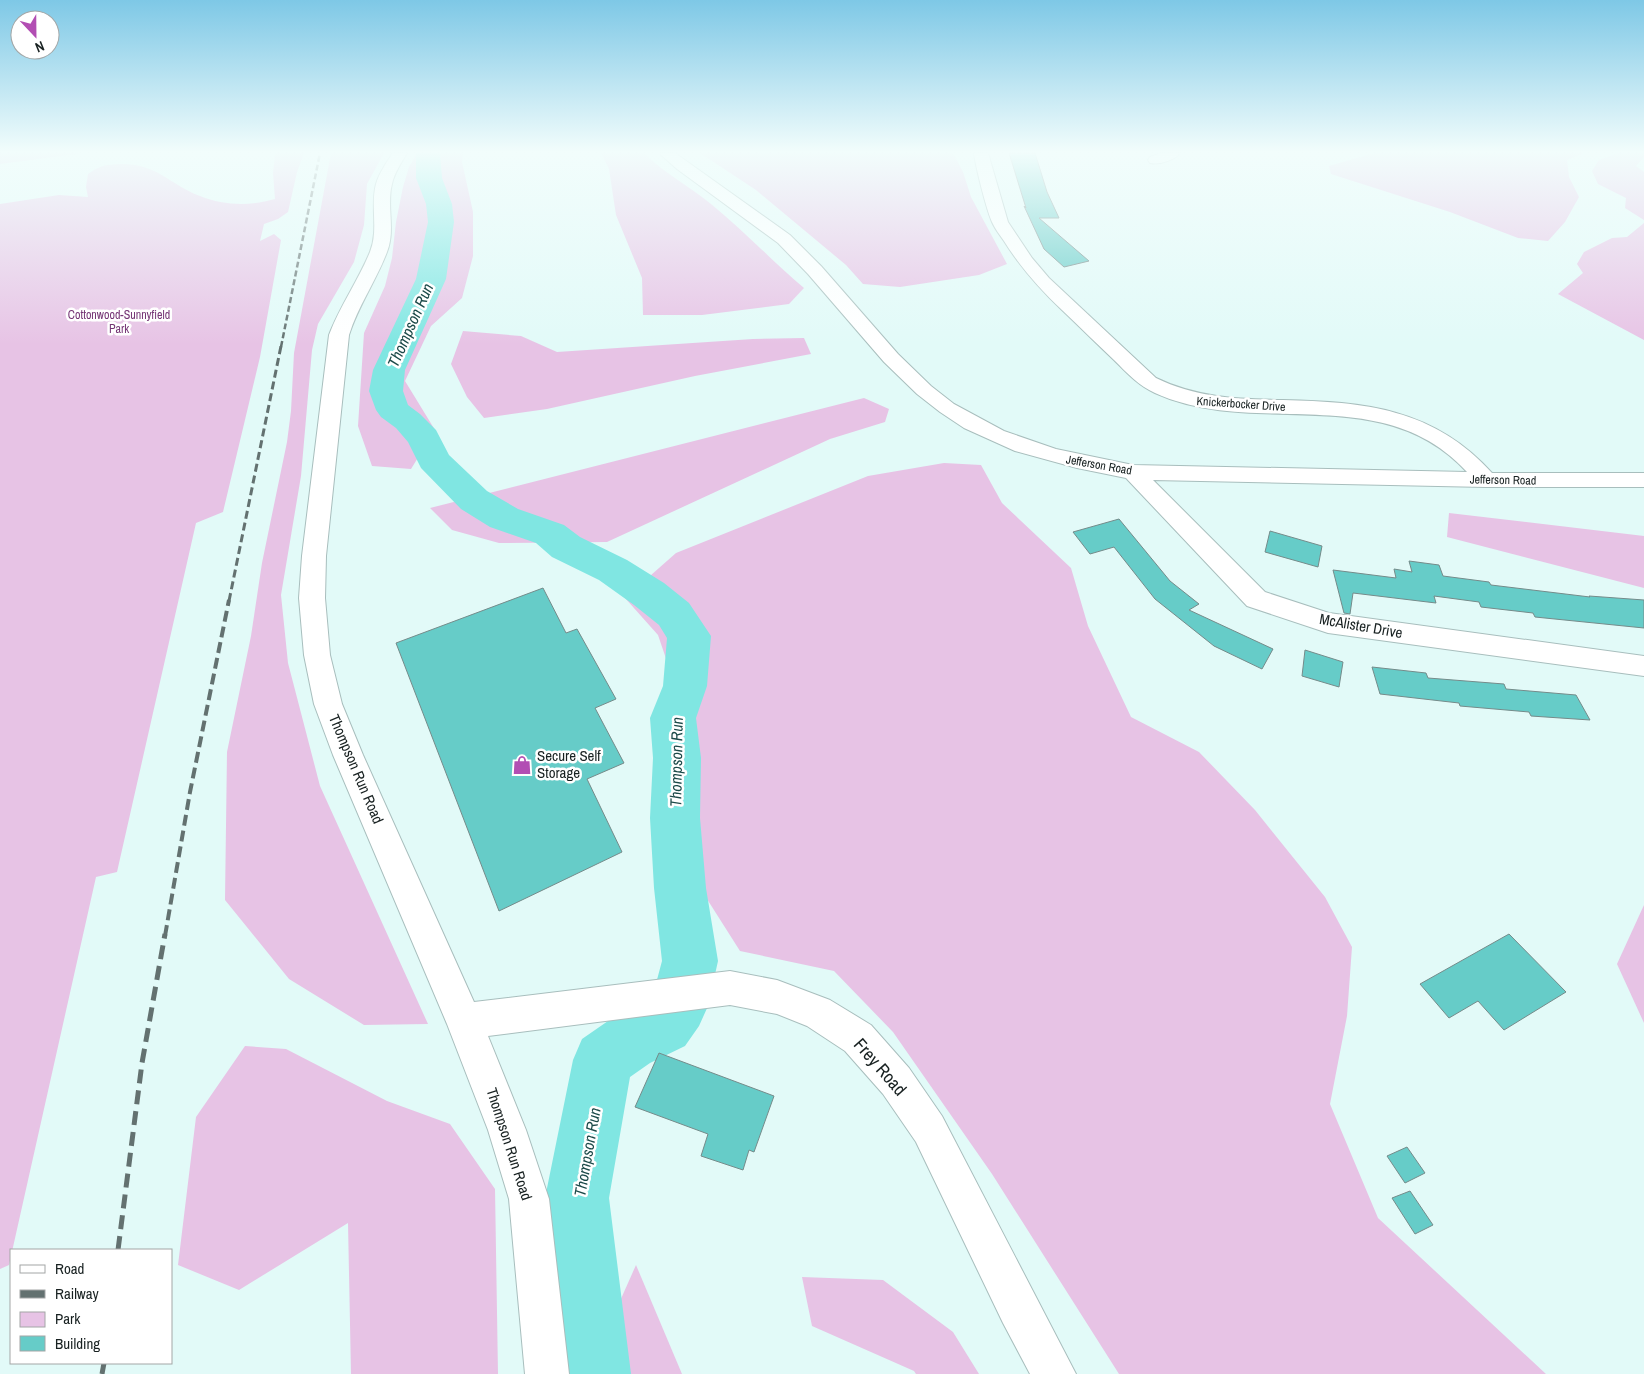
<svg xmlns="http://www.w3.org/2000/svg" width="1644" height="1374" font-family="'Archivo Narrow',sans-serif">
<style>
.green{fill:#e7c3e5}
.lines{fill:none;stroke-linecap:round;stroke-linejoin:round}
.river{fill:#80e6e2;fill-rule:evenodd}
.building{fill:#66ccc8;stroke:#758b8a}
.minor-casing{stroke:#a8bebd;stroke-width:2}
.minor{fill:#fff;fill-rule:evenodd}
.rail-far3{stroke:#637170;stroke-width:2.5;stroke-dasharray:6 3;stroke-linecap:butt}
.rail-far2{stroke:#637170;stroke-width:3;stroke-dasharray:8 4;stroke-linecap:butt}
.rail-far1{stroke:#637170;stroke-width:4;stroke-dasharray:11 5;stroke-linecap:butt}
.rail{stroke:#637170;stroke-width:5;stroke-dasharray:14 7;stroke-linecap:butt}
.labels{text-anchor:middle;stroke-width:5;stroke-linejoin:round;paint-order:stroke}
.far-park-label{font-size:12px;fill:#753575;stroke:#fff}
.far-street-label{font-size:12px;fill:#182121;stroke:#fff}
.street-label{font-size:15px;fill:#182121;stroke:#fff}
.poi-label{font-size:15px;fill:#182121;stroke:#fff;text-anchor:start}
.water-label{font-size:16px;font-style:italic;fill:#1c4a49;stroke:#fff}
.near-street-label{font-size:18px;fill:#182121;stroke:#fff}
</style>
<rect width="100%" height="100%" fill="#e2faf8"/>
<g class="green">
<polygon points="0,153 84,153 0,164"/>
<path d="M 275,153 L 304,153 L 297,172 L 288,212 L 278,219 L 264,224 L 260,241 L 274,234 L 281,240 L 260,357 L 223,512 L 196,523 L 117,872 L 96,877 L 9,1265 L 0,1269 L 0,204 L 59,195 L 88,197 L 86,187 L 88,174 C 101,165 105,165 120,164 C 157,163 170,185 200,196 C 225,206 250,206 275,199 L 273,173 Z"/>
<polygon points="331,153 384,153 367,184 364,225 354,262 318,324 312,350 301,476 281,595 288,663 320,786 428,1024 364,1025 289,979 225,900 227,752 251,636 262,563 287,442 291,411 294,353"/>
<polygon points="417,153 463,153 462,162 473,212 473,256 462,298 431,326 405,381 435,430 411,469 372,466 358,426 364,333 385,286 392,258 396,222 403,187 409,167"/>
<path d="M 601,153 L 644,153 C 664,173 689,186 711,204 C 743,230 772,261 804,288 L 789,304 L 702,315 L 643,315 L 642,278 L 616,215 L 609,169 Z"/>
<polygon points="700,153 953,153 963,172 971,197 1007,264 979,275 900,287 863,284 846,265 756,190"/>
<polygon points="1374,153 1584,153 1567,160 1569,177 1579,197 1565,222 1548,241 1518,238 1450,212 1331,174 1329,166"/>
<polygon points="1618,153 1644,153 1644,157 1636,166 1644,172 1644,220 1625,208 1626,198 1598,184 1592,171 1599,160"/>
<polygon points="1644,223 1644,340 1558,294 1583,273 1577,264 1584,252 1612,238 1627,237"/>
<polygon points="463,331 521,336 557,352 753,339 804,338 811,354 695,376 547,409 484,418 467,397 451,364"/>
<polygon points="864,398 889,409 885,422 830,439 607,542 499,543 452,530 430,508"/>
<polygon points="944,463 981,465 1002,503 1071,568 1088,626 1131,717 1199,752 1255,810 1325,897 1352,947 1347,1016 1330,1104 1378,1218 1546,1374 1119,1374 992,1174 893,1032 834,971 740,951 700,888 699,756 658,635 625,598 676,553 868,476"/>
<polygon points="1449,513 1644,536 1644,588 1447,537"/>
<polygon points="1644,905 1644,1023 1617,964"/>
<polygon points="245,1046 286,1049 387,1101 450,1124 495,1189 498,1374 351,1374 348,1223 239,1290 178,1265 196,1117"/>
<polygon points="636,1265 682,1374 620,1374 620,1301"/>
<polygon points="802,1277 883,1280 953,1332 979,1374 916,1374 914,1371 812,1326"/>
</g>
<g class="lines">
<polygon class="river" points="416,153 440,153 442,178 452,204 454,222 446,279 405,370 403,391 408,405 420,414 436,430 449,455 487,491 518,509 564,525 580,537 627,560 664,583 689,603 711,636 707,686 696,718 701,758 700,818 706,888 718,961 708,1006 699,1026 685,1046 650,1063 630,1077 609,1198 631,1374 559,1374 545,1198 573,1060 582,1039 608,1021 643,1004 654,991 662,961 654,888 650,818 653,758 650,718 663,686 667,638 659,625 634,605 599,580 552,557 536,543 490,527 461,509 421,468 408,442 396,428 381,417 376,410 369,391 373,370 416,279 428,222 426,204 416,178"/>
</g>
<g class="building">
<polygon points="1009,153 1035,153 1047,192 1059,218 1039,218 1089,261 1064,267 1044,249 1024,206 1026,208"/>
<polygon points="1119,519 1170,581 1199,604 1189,610 1273,649 1262,669 1214,646 1155,599 1114,547 1090,554 1073,532"/>
<polygon points="1270,531 1322,546 1318,567 1265,552"/>
<polygon points="1409,561 1439,565 1443,576 1489,582 1491,585 1590,597 1589,596 1644,600 1644,628 1535,617 1533,613 1481,607 1479,602 1434,596 1436,603 1353,593 1350,614 1344,613 1333,570 1396,578 1394,569 1412,572"/>
<polygon points="543,588 566,633 577,629 616,699 595,708 624,763 587,779 622,852 499,911 396,643"/>
<polygon points="1305,650 1343,662 1339,687 1302,676"/>
<polygon points="1372,667 1426,673 1428,678 1504,684 1506,689 1576,695 1590,720 1531,716 1529,712 1460,706 1459,703 1380,694"/>
<polygon points="1509,934 1566,992 1504,1030 1478,1001 1449,1018 1420,984"/>
<polygon points="659,1053 774,1096 754,1152 749,1150 743,1170 701,1156 708,1134 635,1107"/>
<polygon points="1407,1147 1425,1173 1405,1183 1387,1156"/>
<polygon points="1410,1191 1433,1225 1415,1234 1392,1198"/>
</g>
<g class="lines">
<g class="minor-casing">
<g id="minor">
<path d="M 393,153 L 407,153 C 402,162 394,173 392,184 C 386,206 396,229 387,252 C 376,281 358,306 349,335 L 326,556 L 325,598 L 330,655 L 342,704 L 363,755 L 474,1002 L 730,971 L 777,980 L 830,1000 L 871,1025 L 909,1068 L 942,1116 L 1076,1374 L 1030,1374 L 1003,1323 L 916,1142 L 883,1094 L 845,1051 L 807,1026 L 777,1014 L 730,1005 L 488,1036 L 526,1130 L 549,1199 L 569,1374 L 525,1374 L 509,1199 L 488,1130 L 447,1024 L 333,755 L 314,704 L 304,655 L 299,598 L 302,556 L 329,335 C 340,306 358,281 370,252 C 379,230 370,206 376,184 C 379,173 387,162 393,153 Z"/>
<path d="M 659,153 L 675,153 L 790,235 L 821,266 L 898,354 L 931,386 L 954,404 L 1004,431 L 1056,449 L 1133,465 L 1467,472 C 1382,379 1256,439 1155,393 C 1139,386 1127,373 1114,360 C 1097,344 1080,327 1062,310 C 1040,289 1021,268 1004,241 C 1000,235 995,229 992,222 C 986,208 976,168 974,153 L 988,153 L 1008,222 L 1032,258 L 1049,278 L 1156,378 C 1197,398 1238,399 1283,400 C 1364,402 1434,408 1492,473 L 1644,473 L 1644,487 L 1486,487 L 1153,480 L 1265,592 L 1329,613 L 1644,656 L 1644,676 L 1328,633 L 1247,606 L 1126,478 L 1077,468 L 1015,451 L 964,428 L 940,412 L 917,394 L 884,362 L 808,274 L 778,243 L 677,169 Z"/>
<path d="M 1161,153 L 1180,153 C 1175,160 1159,165 1150,163 L 1148,160 L 1150,157 Z"/>
</g>
</g>
<use href="#minor" class="minor"/>
<polyline class="rail-far3" points="281,347 320,153"/>
<polyline class="rail-far2" points="229,601 281,346"/>
<polyline class="rail-far1" points="165,936 190,792 229,600"/>
<g class="rail">
<polyline points="118,1250 142,1063 165,934"/>
<polyline points="102,1374 104,1363"/>
</g>
</g>
<linearGradient id="sky" x2="0" y2="1"><stop stop-color="#7ec8e6"/><stop offset="0.44" stop-color="#f2fdfc"/><stop offset="1" stop-color="#f2fdfc" stop-opacity="0"/></linearGradient>
<rect width="1644" height="345" fill="url(#sky)"/>
<defs>
<g id="shop-bare" transform="scale(1.5)"><path d="M-5-2.5h2.3a2.7 3.5 0 0 1 5.4 0H5L5.5 6h-11ZM-1.5-2.5h3a1.5 2.3 0 0 0-3 0Z" fill="#b24eb3" stroke="#fff" stroke-width="2.5" paint-order="stroke"/></g>
</defs>
<g fill-rule="evenodd">
<use href="#shop-bare" x="522" y="765"/>
</g>
<g class="labels">
<g class="far-park-label">
<text x="119" y="319">Cottonwood-Sunnyfield<tspan x="119" dy="14">Park</tspan></text>
</g>
<g class="far-street-label">
<text transform="translate(1241 404) rotate(4)" y="4">Knickerbocker Drive</text>
<text transform="translate(1099 465) rotate(10)" y="4">Jefferson Road</text>
<text transform="translate(1503 480) rotate(1)" y="4">Jefferson Road</text>
</g>
<g class="street-label">
<text transform="translate(1361 626) rotate(10)" y="5">McAlister Drive</text>
<text transform="translate(356 769) rotate(67)" y="5">Thompson Run Road</text>
<text transform="translate(509 1144) rotate(72)" y="5">Thompson Run Road</text>
</g>
<g class="poi-label">
<text x="537" y="761">Secure Self<tspan x="537" dy="17">Storage</tspan></text>
</g>
<g class="water-label">
<text transform="translate(410 325) rotate(-66)" y="6">Thompson Run</text>
<text transform="translate(676 762) rotate(-89)" y="6">Thompson Run</text>
<text transform="translate(587 1152) rotate(-80)" y="6">Thompson Run</text>
</g>
<g class="near-street-label">
<text transform="translate(880 1067) rotate(49)" y="6">Frey Road</text>
</g>
</g>
<rect x="10" y="1249" width="162" height="115" fill="#ffffff" stroke="#a3a6a6"/>
<rect x="20" y="1265" width="25" height="8" fill="#ffffff" stroke="#a3a6a6"/>
<text x="55" y="1274" font-size="15" fill="#182121">Road</text>
<rect x="20" y="1290" width="25" height="8" fill="#637170" stroke="#a3a6a6"/>
<text x="55" y="1299" font-size="15" fill="#182121">Railway</text>
<rect x="20" y="1312" width="25" height="15" fill="#e7c3e5" stroke="#a3a6a6"/>
<text x="55" y="1324" font-size="15" fill="#182121">Park</text>
<rect x="20" y="1336" width="25" height="15" fill="#66ccc8" stroke="#a3a6a6"/>
<text x="55" y="1349" font-size="15" fill="#182121">Building</text>
<g transform="translate(35 35) rotate(158)"><circle r="24" fill="#ffffff" stroke="#a3a6a6"/>
<path d="M0-4L9 19L0 12L-9 19Z" fill="#b24eb3"/>
<text y="-8" font-size="14" font-weight="bold" text-anchor="middle" fill="#182121">N</text>
</g>
</svg>
